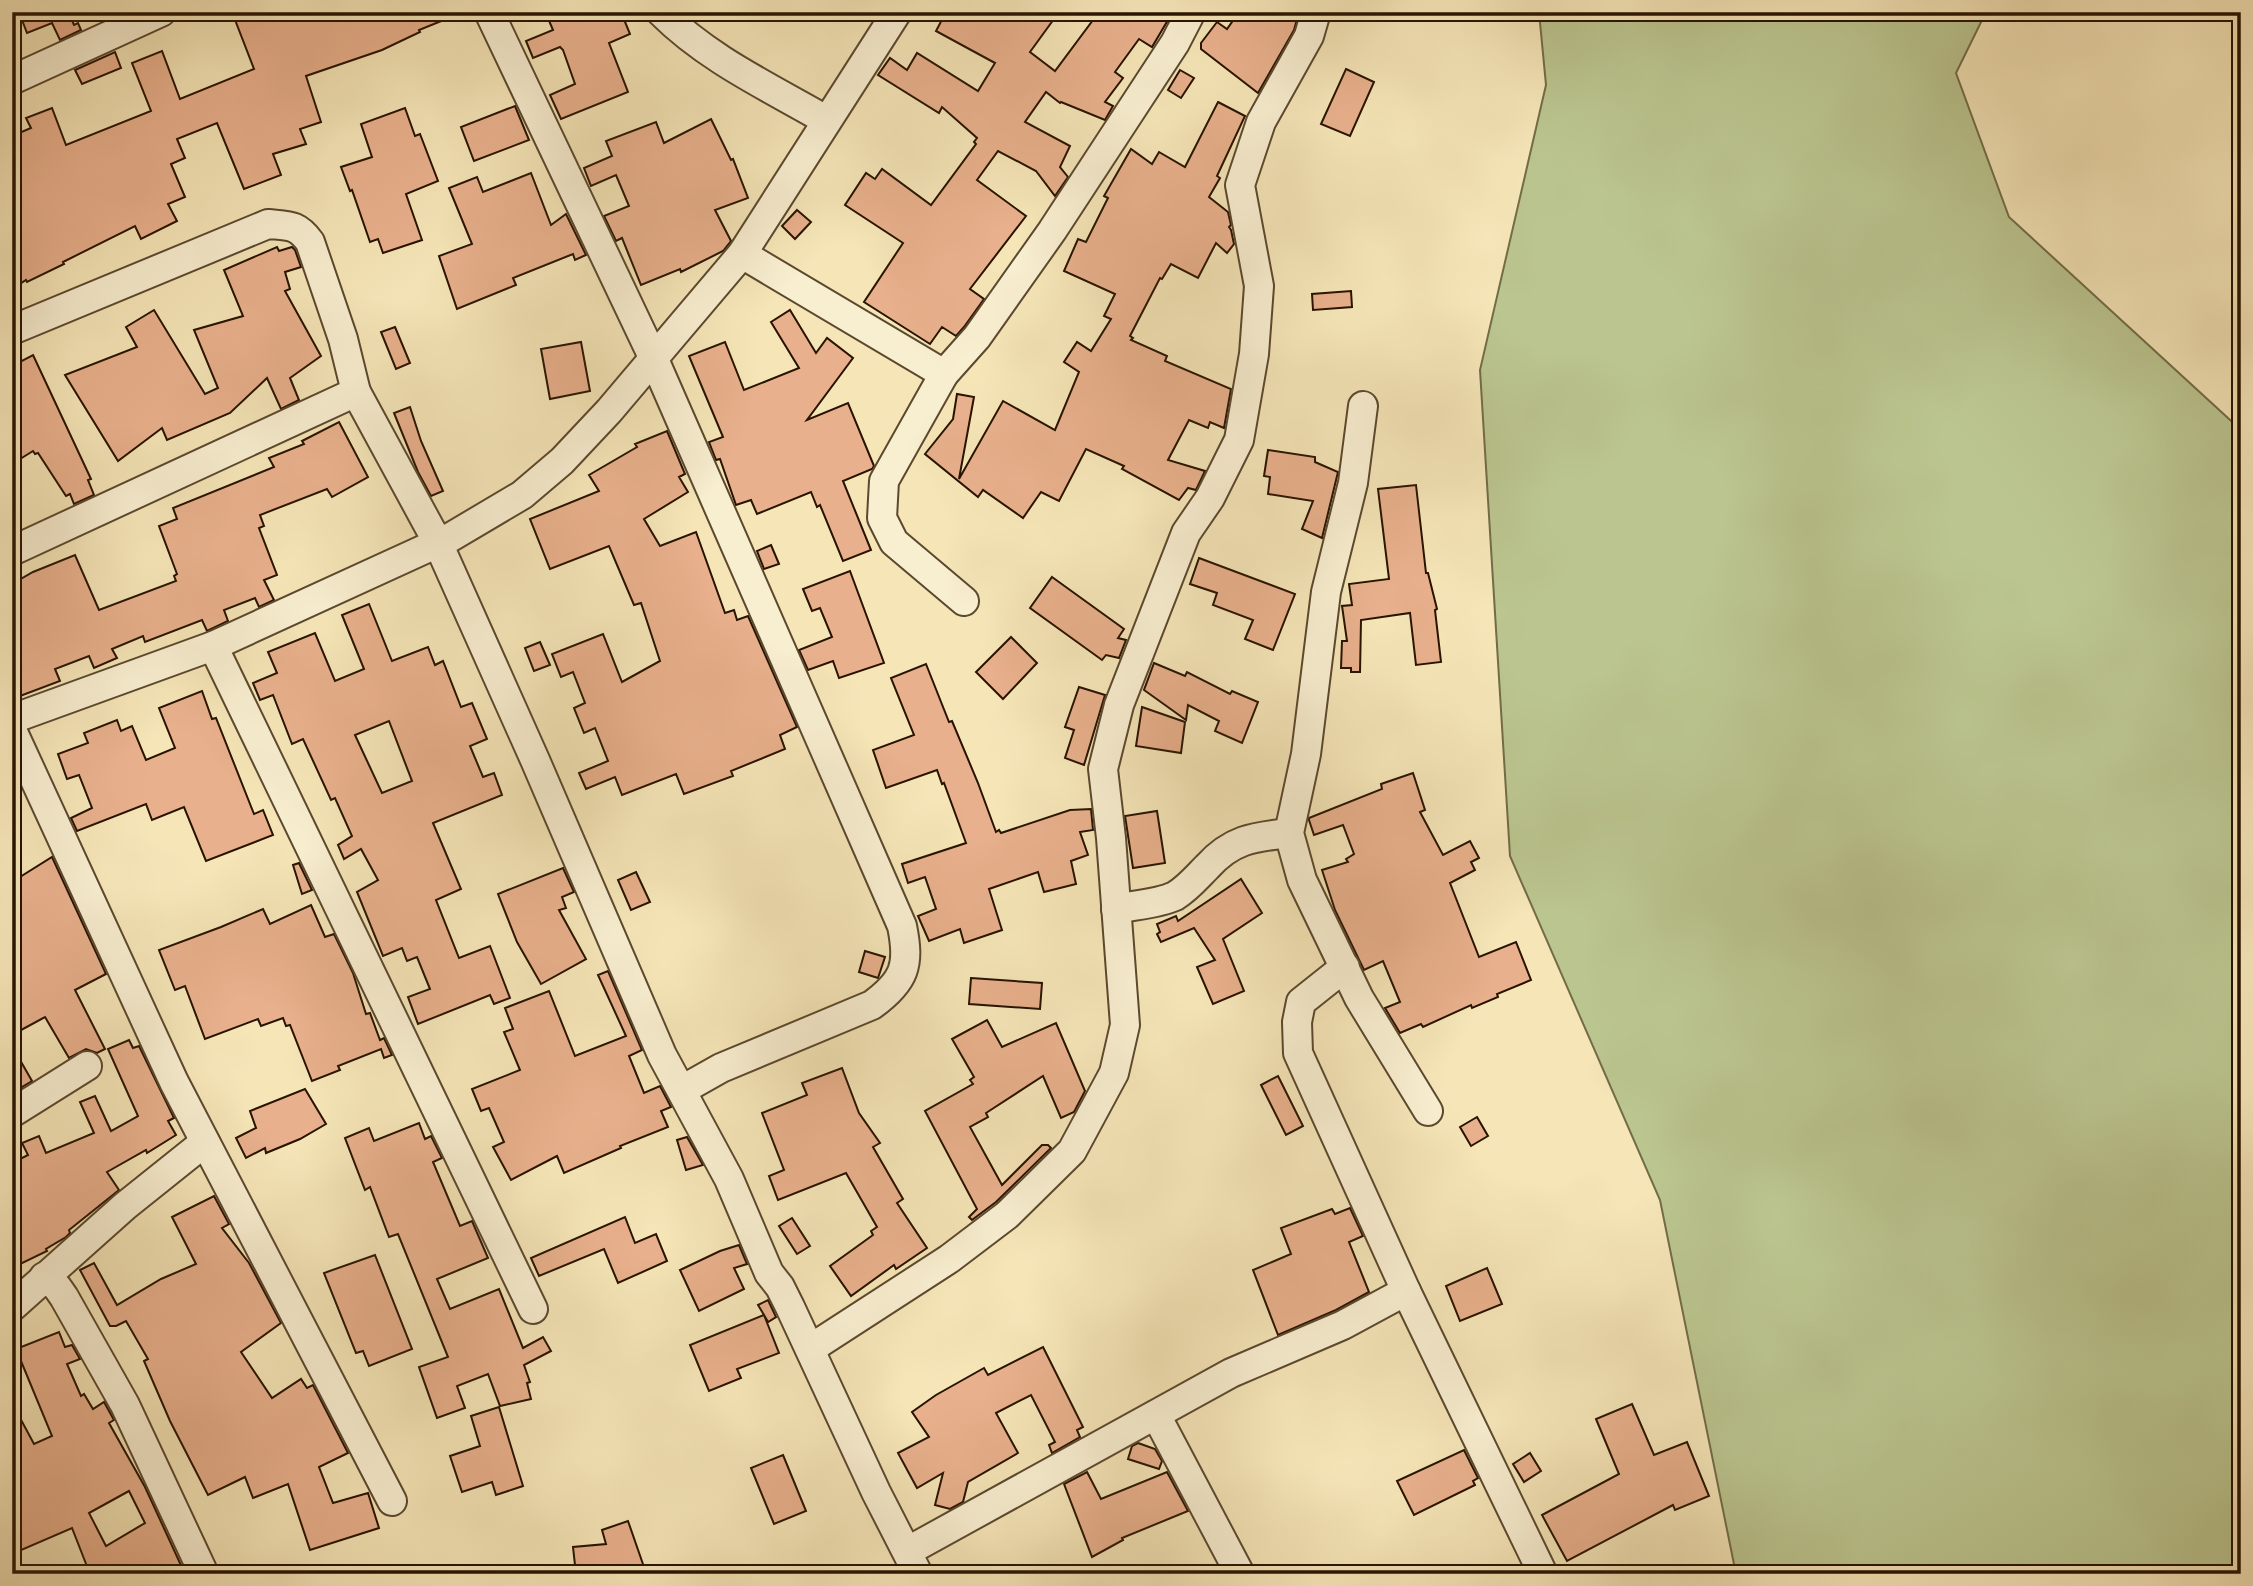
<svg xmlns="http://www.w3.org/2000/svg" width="2253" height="1586" font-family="'IM FELL English',serif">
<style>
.green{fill:#bbc58f;stroke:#726c48;stroke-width:2}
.building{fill:#e8b08c;stroke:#281300;stroke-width:2;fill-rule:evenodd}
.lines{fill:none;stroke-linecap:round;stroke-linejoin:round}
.minor-casing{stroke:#5b482e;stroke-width:32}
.minor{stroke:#f8eed0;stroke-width:28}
</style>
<rect width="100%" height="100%" fill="#f5e5b7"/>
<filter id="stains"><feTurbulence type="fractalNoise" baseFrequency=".00286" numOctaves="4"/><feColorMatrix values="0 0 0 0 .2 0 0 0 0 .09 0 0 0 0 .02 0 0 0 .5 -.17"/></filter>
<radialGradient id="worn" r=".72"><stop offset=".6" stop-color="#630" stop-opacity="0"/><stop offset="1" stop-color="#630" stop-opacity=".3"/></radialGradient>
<polygon class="green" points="1539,12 1986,12 1956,73 2009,217 2241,430 2241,1574 1736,1574 1660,1200 1510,856 1480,370 1546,85"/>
<g class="building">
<polygon points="19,12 77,12 70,16 74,25 78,23 81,30 60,40 52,23 27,33"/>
<polygon points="232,12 461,13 419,30 420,32 382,50 306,76 321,122 300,129 306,144 273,154 281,175 244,189 217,123 177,139 185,158 171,164 185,197 168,204 177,221 141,239 135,226 63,262 64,264 27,282 26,280 12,289 12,136 31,128 26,118 52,108 66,145 151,111 132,63 162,51 180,99 254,69"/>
<polygon points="557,12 621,12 630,34 609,43 628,92 561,119 550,95 575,84 563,50 560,47 533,58 526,41 553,30 547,16"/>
<polygon points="946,12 1059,12 1030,52 1055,71 1099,12 1169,12 1165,18 1168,20 1152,47 1139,39 1115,72 1123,78 1105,102 1113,106 1105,120 1061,102 1060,103 1046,92 1025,122 1070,146 1060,167 1068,177 1055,196 1036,171 998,151 977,180 1026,216 970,289 984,299 964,327 956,336 942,327 930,344 864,302 903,243 845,205 866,173 875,179 882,169 931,205 976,144 974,142 977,138 942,107 939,113 878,75 890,58 907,70 917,53 978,91 995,63 936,31"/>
<polygon points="1239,12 1299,12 1294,30 1258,93 1201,49 1201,43 1217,22 1227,29"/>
<polygon points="115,52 121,68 82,84 75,70"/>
<polygon points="1346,69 1374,82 1350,136 1321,124"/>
<polygon points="1180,70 1194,78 1181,98 1168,90"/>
<polygon points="1218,102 1245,116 1217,176 1220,178 1209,197 1228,212 1231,225 1229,227 1231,230 1234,244 1227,253 1216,243 1198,278 1171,264 1162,279 1160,278 1130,336 1133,338 1131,340 1167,356 1165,361 1231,389 1224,428 1210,422 1208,428 1189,420 1168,460 1205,471 1196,490 1188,488 1179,500 1122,469 1124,466 1086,449 1059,501 1041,492 1023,518 983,490 978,497 925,454 953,419 957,394 974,397 959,479 1003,401 1055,430 1079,372 1064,362 1077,342 1091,351 1111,319 1104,316 1115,294 1064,271 1078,239 1086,242 1108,198 1104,196 1131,149 1152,164 1159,152 1185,167"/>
<polygon points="515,106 529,140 474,161 461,127"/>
<polygon points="405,108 415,136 420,134 438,181 406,194 422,240 383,253 378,239 370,242 352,190 350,191 341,167 372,157 361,124"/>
<polygon points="711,119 731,160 733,159 748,198 715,210 731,241 723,251 681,272 680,269 641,285 622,238 616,241 604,216 629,206 616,175 591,186 584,168 612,156 606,141 656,122 664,143"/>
<polygon points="531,173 551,225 566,214 586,255 575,260 573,254 513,278 516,285 457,309 439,256 472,244 449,188 477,177 483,192"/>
<polygon points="797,210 811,222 795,239 782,226"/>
<polygon points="277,247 279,251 292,247 295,250 301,267 285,272 290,289 285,291 321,356 290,378 299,400 281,409 267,378 230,413 167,440 162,428 118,461 65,375 137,347 126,327 154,310 205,394 218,388 194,330 243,316 224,270"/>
<polygon points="1351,291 1352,307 1313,310 1312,294"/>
<polygon points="790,310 816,353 827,338 853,358 807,420 848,403 874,466 872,469 843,481 871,550 843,561 820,505 817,507 811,492 757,514 751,500 736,505 720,459 716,460 709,442 723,437 689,356 725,342 744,390 799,368 771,322"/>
<polygon points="395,327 410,363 396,369 381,332"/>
<polygon points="581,342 590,391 550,399 541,349"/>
<polygon points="33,355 91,479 88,480 94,495 74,504 70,494 66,496 38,453 35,454 33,451 12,464 12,366"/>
<polygon points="410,407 421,441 443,491 431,496 418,472 394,413"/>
<polygon points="339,422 368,477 332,497 327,489 260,515 264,526 259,528 277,575 264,580 274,600 259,607 255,598 224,610 228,621 207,631 202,620 145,642 143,636 112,649 117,658 94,668 89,656 55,669 60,681 12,699 12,584 33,572 75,555 99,610 176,581 174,576 177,574 159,526 177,519 173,508 274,467 269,458 304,444 302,441"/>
<polygon points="667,431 685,474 679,477 688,492 644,519 660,546 696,532 725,613 734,610 737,620 748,616 797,727 780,735 785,749 731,771 733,776 684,794 676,774 622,795 615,777 586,789 579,773 608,761 595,728 584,733 574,708 585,703 573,672 561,677 552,654 603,634 622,682 660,661 641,603 634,605 609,546 550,569 530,519 599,491 589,475 637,447 635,444"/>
<polygon points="1268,450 1315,457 1315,462 1338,472 1322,538 1302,529 1313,501 1268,494 1270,477 1264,476"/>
<polygon points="1416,485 1426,573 1428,573 1437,609 1435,610 1441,662 1416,665 1410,613 1361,620 1360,672 1351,672 1351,668 1341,668 1342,641 1347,641 1342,606 1352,605 1349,584 1389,579 1378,489"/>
<polygon points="771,545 779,564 764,569 757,551"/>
<polygon points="1199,558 1295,594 1273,650 1245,639 1253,620 1213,605 1217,593 1190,584"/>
<polygon points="850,571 884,663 839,678 833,661 808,670 799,650 832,637 820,608 812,611 803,589"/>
<polygon points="1052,577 1124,629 1118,638 1126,640 1119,658 1106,655 1102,660 1030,608"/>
<path d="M 369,604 L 392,661 L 428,647 L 435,665 L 443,661 L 461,707 L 472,703 L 487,739 L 470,746 L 483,777 L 494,773 L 502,795 L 433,823 L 461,889 L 436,900 L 459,958 L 490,946 L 510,998 L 494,1004 L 490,995 L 418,1024 L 408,997 L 430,989 L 417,957 L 407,961 L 402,948 L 383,956 L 357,892 L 378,880 L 361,849 L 344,859 L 338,845 L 352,836 L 335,798 L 331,800 L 303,739 L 292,744 L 273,695 L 260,700 L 253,683 L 277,673 L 268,652 L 315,633 L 335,681 L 364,669 L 342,615 ZM 389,721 L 412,781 L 382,793 L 355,735 Z"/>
<polygon points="1011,637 1037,663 1003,699 976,672"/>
<polygon points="540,642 550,665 534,671 525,648"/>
<polygon points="1154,663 1185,676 1187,672 1230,694 1232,691 1258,702 1242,743 1215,731 1219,721 1188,705 1186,720 1144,690"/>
<polygon points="926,664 949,722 952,721 978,783 996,832 999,830 1001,833 1070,810 1091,809 1093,830 1080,832 1088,855 1071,861 1076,884 1044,892 1038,872 989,889 1002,930 964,943 960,929 929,941 918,916 936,909 925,877 908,883 902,864 966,843 944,783 942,784 937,770 886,788 873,750 914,735 891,678"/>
<polygon points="1079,687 1105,695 1084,765 1065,758 1074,730 1065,727"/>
<polygon points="202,691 212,719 216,718 254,814 263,810 273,835 206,861 184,807 152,820 146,804 77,831 71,818 92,808 79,775 67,779 58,754 88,743 84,733 117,720 121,731 132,726 146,760 175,748 159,708"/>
<polygon points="1142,707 1185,722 1181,753 1136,746"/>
<polygon points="1413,773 1425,810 1420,812 1443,855 1470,841 1479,858 1471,862 1475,870 1450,883 1479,957 1516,942 1531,980 1497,994 1498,997 1472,1008 1471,1005 1423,1027 1421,1024 1400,1033 1385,1008 1400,1002 1383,961 1364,970 1335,910 1322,870 1348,862 1346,859 1354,854 1343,825 1314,835 1309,820 1309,818 1382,789 1381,784"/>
<polygon points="1157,811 1165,863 1133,868 1125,816"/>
<polygon points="52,857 106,974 75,990 105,1049 97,1053 86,1049 69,1058 45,1017 12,1035 12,882"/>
<polygon points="299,863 312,890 302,894 293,865"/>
<polygon points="563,868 574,892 562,897 566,908 559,910 586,959 541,984 517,942 498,894"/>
<polygon points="636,872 650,902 631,910 618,880"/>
<polygon points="1241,879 1262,913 1223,939 1244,991 1213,1004 1197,967 1215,960 1194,928 1161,942 1157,934 1160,932 1157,924 1176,916 1178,921"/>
<polygon points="311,905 325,937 334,934 353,973 366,1014 370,1013 380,1040 384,1038 392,1055 384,1058 381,1049 338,1066 340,1070 312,1081 290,1025 286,1026 283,1018 261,1026 258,1019 205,1039 185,986 175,990 159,950 221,927 263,909 270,924"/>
<polygon points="865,951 885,957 878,978 859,972"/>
<polygon points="608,971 642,1050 629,1056 644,1093 660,1086 671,1107 661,1111 668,1127 620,1146 621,1148 564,1173 557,1156 511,1180 493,1147 504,1142 489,1108 481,1111 472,1089 520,1070 504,1032 513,1029 505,1008 549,991 575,1056 626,1036 598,975"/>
<polygon points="971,978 1042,983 1040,1009 969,1004"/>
<polygon points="987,1020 1002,1047 1056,1023 1085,1091 1074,1112 1061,1118 1043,1076 986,1113 988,1117 970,1127 1002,1185 1042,1145 1048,1145 1051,1148 996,1202 972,1220 969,1217 977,1209 925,1111 973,1084 970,1080 974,1077 952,1039"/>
<polygon points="129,1040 133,1048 139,1046 174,1118 168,1121 176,1135 147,1153 146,1150 107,1172 119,1190 69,1230 70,1233 66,1237 46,1249 47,1251 12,1268 12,1163 28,1155 22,1143 39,1136 46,1153 94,1133 80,1102 95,1096 111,1131 138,1116 108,1049"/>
<polygon points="12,1046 32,1081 12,1093"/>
<polygon points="842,1068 859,1113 880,1143 873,1147 903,1199 897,1203 927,1248 896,1269 894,1265 851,1296 830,1266 873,1235 871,1231 877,1227 846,1173 778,1200 769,1176 784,1170 762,1113 807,1095 802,1083"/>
<polygon points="1278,1076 1303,1126 1286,1135 1261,1085"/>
<polygon points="305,1089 326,1124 300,1139 266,1153 265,1148 246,1158 236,1138 256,1128 250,1111"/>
<polygon points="1477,1117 1488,1136 1471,1146 1460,1127"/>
<polygon points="419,1123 425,1139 431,1136 442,1158 433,1162 460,1226 472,1221 488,1258 437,1279 450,1309 499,1289 523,1348 543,1337 551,1351 524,1365 530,1382 527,1383 531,1399 500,1406 488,1374 457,1386 465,1408 437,1418 419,1367 448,1357 398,1234 389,1237 370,1187 365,1190 345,1138 369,1128 374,1141"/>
<polygon points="687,1137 703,1165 686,1170 677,1140"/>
<polygon points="214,1196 229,1224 222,1228 249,1263 281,1323 241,1352 272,1398 301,1379 307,1388 313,1385 348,1453 319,1467 333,1503 368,1493 379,1528 310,1550 288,1484 253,1498 245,1477 208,1495 170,1421 144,1361 148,1359 126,1321 116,1326 110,1326 80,1270 94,1263 117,1305 161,1279 196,1264 172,1217"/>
<polygon points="1350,1208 1363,1236 1349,1242 1369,1292 1336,1310 1278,1335 1253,1270 1291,1254 1281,1228 1332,1209 1335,1214"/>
<polygon points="625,1217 635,1243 656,1234 667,1261 618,1283 604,1249 539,1276 531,1258"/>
<polygon points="792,1218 810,1246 797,1254 779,1226"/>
<polygon points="739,1245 747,1264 734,1268 744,1289 699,1311 680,1270 720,1251"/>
<polygon points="375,1255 412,1349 369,1366 363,1351 356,1353 324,1273"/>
<polygon points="1487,1268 1502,1304 1460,1321 1446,1286"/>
<polygon points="768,1300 776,1317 768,1322 764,1315 779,1353 737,1369 741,1378 709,1391 690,1345 764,1315 758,1305"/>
<path d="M 59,1332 L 65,1347 L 72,1345 L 80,1359 L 67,1364 L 81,1396 L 84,1394 L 93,1409 L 104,1402 L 114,1420 L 109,1423 L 145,1487 L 185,1574 L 90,1574 L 72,1528 L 12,1554 L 12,1403 L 34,1444 L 52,1436 L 16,1349 ZM 129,1491 L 145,1523 L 106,1546 L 89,1513 Z"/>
<polygon points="1043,1347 1083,1427 1077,1430 1080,1437 1052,1453 1049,1445 1055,1442 1031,1395 996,1413 1018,1453 968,1482 963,1502 950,1509 935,1505 943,1473 917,1488 898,1453 929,1437 912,1412 936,1395 984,1368 988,1375"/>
<polygon points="1632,1404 1654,1455 1687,1442 1709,1496 1675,1510 1673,1505 1567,1561 1542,1515 1619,1474 1596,1419"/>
<polygon points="499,1407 523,1486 496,1495 492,1482 462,1492 450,1456 480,1446 471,1416"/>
<polygon points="1138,1443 1155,1449 1162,1461 1159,1469 1128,1459 1132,1446"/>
<polygon points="1464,1450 1478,1478 1473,1481 1475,1485 1414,1515 1397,1481"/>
<polygon points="1530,1453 1541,1471 1524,1482 1513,1464"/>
<polygon points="783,1455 806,1511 774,1524 751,1468"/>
<polygon points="1087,1472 1101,1499 1167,1472 1188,1511 1122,1538 1123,1540 1092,1557 1064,1484"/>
<polygon points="628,1521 644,1567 623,1574 576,1574 573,1547 606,1544 602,1530"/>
</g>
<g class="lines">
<g class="minor-casing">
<g id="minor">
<path d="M 489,12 L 653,357 L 902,926 C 910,965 905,981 872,1005 L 721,1068 L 682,1090"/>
<path d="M 661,12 C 708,59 769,87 826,120"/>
<polyline points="12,80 161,12"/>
<polyline points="742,254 944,374"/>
<path d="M 12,330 L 268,224 C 289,226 297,224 310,242 L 343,339 L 356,392 L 12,551"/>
<polyline points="356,392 438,543 535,760 662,1055 729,1179 769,1273 780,1287 790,1307 876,1492 918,1574"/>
<polyline points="1363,406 1353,483 1326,592 1306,754 1289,833 1302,880 1359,998 1428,1111"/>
<polyline points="964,601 894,542 882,518 884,481 944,374 977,337 1052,231 1175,43 1191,12"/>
<polyline points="213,646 533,1309"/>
<polyline points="12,719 213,646 451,537 522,495 562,461 609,411 742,254 897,12"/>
<polyline points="12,730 174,1082 392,1501"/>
<path d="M 1116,909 C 1134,905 1158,904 1175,896 C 1188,888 1196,878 1207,867 C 1232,839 1254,837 1289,833"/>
<polyline points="1345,967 1301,1002 1297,1022 1298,1053 1406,1291 1543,1574"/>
<polyline points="12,1113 87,1066"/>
<polyline points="44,1277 57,1287 64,1297 125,1405 204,1574"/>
<polyline points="12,1307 125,1206 205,1142"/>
<polyline points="810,1349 949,1259 1007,1215 1072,1151 1114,1073 1125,1025 1111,838 1103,769 1119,705 1186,533 1210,498 1239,440 1254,354 1259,286 1240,185 1261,122 1309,36 1316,12"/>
<polyline points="1156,1415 1240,1574"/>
<polyline points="908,1551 1231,1373 1343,1325 1406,1291"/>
</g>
</g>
<use href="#minor" class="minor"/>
</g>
<rect width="2253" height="1586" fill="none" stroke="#f5e5b7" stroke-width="42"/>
<rect x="14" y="14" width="2225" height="1558" fill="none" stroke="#281300" stroke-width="3.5"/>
<rect x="21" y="21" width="2211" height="1544" fill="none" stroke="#281300" stroke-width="2"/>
<rect width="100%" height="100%" filter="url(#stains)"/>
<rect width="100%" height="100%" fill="url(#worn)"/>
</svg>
